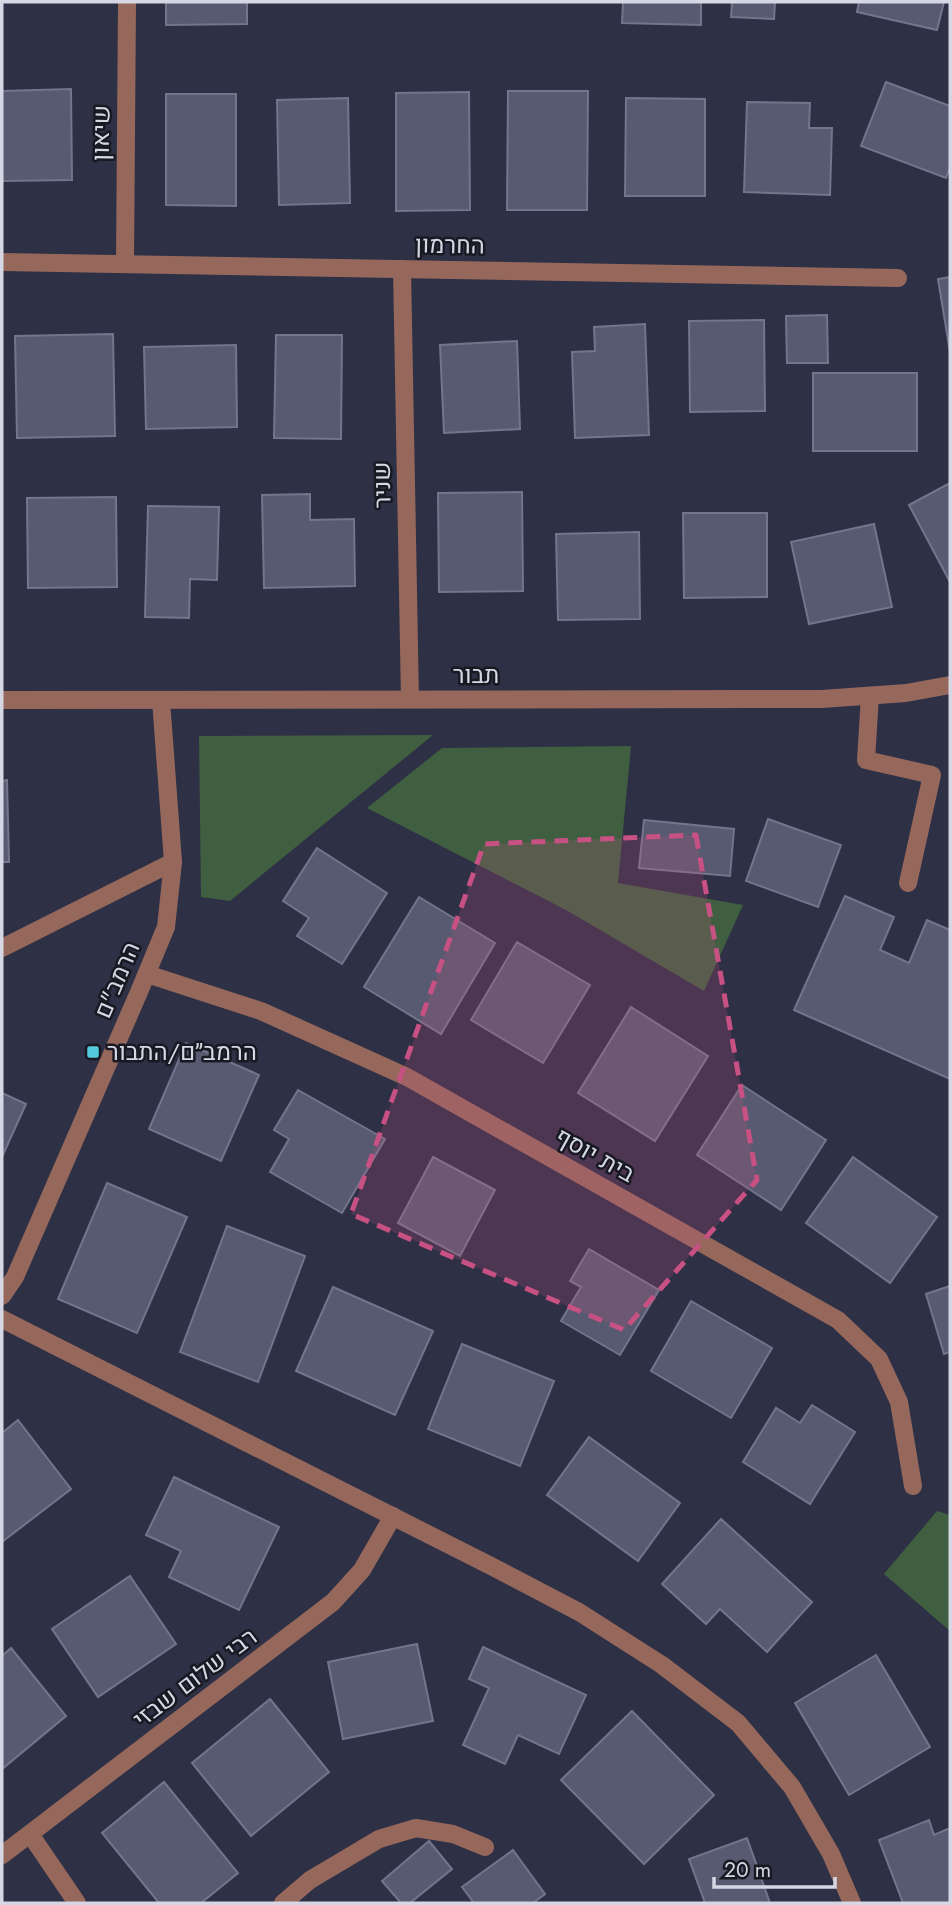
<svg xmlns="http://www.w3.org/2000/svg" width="952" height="1905" font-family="Jost,Heebo,sans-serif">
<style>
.green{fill:#3f5f40}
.building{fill:#575a70;stroke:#73758d;stroke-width:2}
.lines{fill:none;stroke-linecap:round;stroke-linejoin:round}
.minor{stroke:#96685c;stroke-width:18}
.marked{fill:#c85184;fill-opacity:0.2;stroke:#c85184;stroke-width:5;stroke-dasharray:14 9;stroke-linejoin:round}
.poi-dot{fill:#54cadd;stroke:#181922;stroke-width:2.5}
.labels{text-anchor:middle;stroke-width:5;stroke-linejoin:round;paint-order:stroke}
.street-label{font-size:24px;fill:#d5d7e4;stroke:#181922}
.poi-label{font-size:24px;fill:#d5d7e4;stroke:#181922;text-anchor:start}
</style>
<rect width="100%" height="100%" fill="#2e3045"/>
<g class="green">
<polygon points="433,735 230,901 201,897 199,736"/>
<polygon points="631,746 618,883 743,905 704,991 566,910 367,808 442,748"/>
<polygon points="937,1511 950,1515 950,1631 884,1574"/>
</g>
<g class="building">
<polygon points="166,2 247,2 247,24 166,25"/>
<polygon points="623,2 701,2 701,25 622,23"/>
<polygon points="732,2 775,2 774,19 731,17"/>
<polygon points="859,2 944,2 937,30 857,12"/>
<polygon points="886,82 950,106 950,167 946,178 861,146"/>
<polygon points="71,89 72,180 2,181 2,91"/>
<polygon points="508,91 588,91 587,210 507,210"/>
<polygon points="469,92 470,210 396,211 396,93"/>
<polygon points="166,94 236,94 236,206 166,205"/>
<polygon points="348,98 350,203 279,205 277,100"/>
<polygon points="626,98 705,99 705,196 625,196"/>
<polygon points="747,102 810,103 809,128 832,128 830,195 744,192"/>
<polygon points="950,277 950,352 938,279"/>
<polygon points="827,315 828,363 787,363 786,316"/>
<polygon points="764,320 765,411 690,412 689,321"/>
<polygon points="645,324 649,435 575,438 572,352 595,351 594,327"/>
<polygon points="113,334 115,436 17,438 15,336"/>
<polygon points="276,335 342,335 341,439 274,438"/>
<polygon points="517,341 520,429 444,433 440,345"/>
<polygon points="236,345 237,427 146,429 144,347"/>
<rect x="813" y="373" width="104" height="78"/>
<polygon points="950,483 950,582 909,505"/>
<polygon points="522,492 523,591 439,592 438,493"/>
<polygon points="310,494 310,520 354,519 355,586 264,588 262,495"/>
<polygon points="116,497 117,587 28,588 27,498"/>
<polygon points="148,506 219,507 217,580 190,579 189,618 145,617"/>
<polygon points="683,513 767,513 767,597 684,598"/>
<polygon points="874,524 892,607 809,624 791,542"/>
<polygon points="639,532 640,619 558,620 556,534"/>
<polygon points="7,780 9,862 2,862 2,781"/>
<polygon points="768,819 841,845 818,907 746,881"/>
<polygon points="644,820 734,829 730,876 639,868"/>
<polygon points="317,848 387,893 342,964 297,936 309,918 283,901"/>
<polygon points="845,896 894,917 880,950 909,963 927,920 950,930 950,1079 794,1010"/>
<polygon points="419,897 495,943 441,1034 364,987"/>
<polygon points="517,942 590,985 543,1063 471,1020"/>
<polygon points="631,1007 708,1056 655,1141 578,1093"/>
<polygon points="186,1043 259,1075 221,1161 149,1129"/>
<polygon points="742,1085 826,1140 781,1210 697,1155"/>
<polygon points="298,1090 385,1139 342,1213 270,1172 289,1139 274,1130"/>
<polygon points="2,1093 26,1104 2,1157"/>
<polygon points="433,1157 495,1190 460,1256 398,1223"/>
<polygon points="853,1157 937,1217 890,1283 806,1223"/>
<polygon points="107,1183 187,1217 137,1333 58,1299"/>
<polygon points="227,1226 305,1256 258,1382 180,1352"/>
<polygon points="589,1249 659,1290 620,1355 561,1321 581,1287 570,1281"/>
<polygon points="950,1286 950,1352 944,1354 926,1294"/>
<polygon points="333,1287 433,1331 395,1415 296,1371"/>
<polygon points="691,1301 772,1348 731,1418 651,1371"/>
<polygon points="462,1344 554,1381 520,1466 428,1429"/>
<polygon points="812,1405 855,1432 810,1504 743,1462 776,1408 800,1423"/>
<polygon points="18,1420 71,1489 2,1542 2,1433"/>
<polygon points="589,1437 680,1503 638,1561 547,1495"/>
<polygon points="174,1477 279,1527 239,1610 169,1577 181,1551 146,1535"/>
<polygon points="721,1519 812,1602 767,1652 720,1609 706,1624 662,1584"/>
<polygon points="130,1576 176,1644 98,1697 52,1629"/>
<polygon points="417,1644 433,1721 343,1739 328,1662"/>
<polygon points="483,1647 586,1695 559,1754 518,1735 505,1764 463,1745 489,1688 469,1679"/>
<polygon points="11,1648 66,1716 2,1769 2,1656"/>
<polygon points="876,1655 930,1747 849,1795 795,1703"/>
<polygon points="270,1699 329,1772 251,1836 192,1763"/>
<polygon points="632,1711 714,1795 644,1864 561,1780"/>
<polygon points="164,1782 238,1873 201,1903 159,1903 102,1833"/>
<polygon points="929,1820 934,1835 950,1828 950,1903 903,1903 879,1840"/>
<polygon points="747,1838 770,1903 705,1903 689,1859"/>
<polygon points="429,1841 452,1869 410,1903 401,1903 382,1881"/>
<polygon points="513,1850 545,1894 533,1903 474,1903 462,1887"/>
</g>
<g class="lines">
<g class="minor">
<polyline points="2,262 898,278"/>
<polyline points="125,264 127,2"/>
<polyline points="402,269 410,699"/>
<polyline points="870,696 866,760 932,775 908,883"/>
<polyline points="2,700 822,699 906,693 950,685"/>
<polyline points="2,948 173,862"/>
<polyline points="147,974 261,1011 407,1077 838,1320 879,1359 899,1402 913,1486"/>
<polyline points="2,1296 15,1277 139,992 166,927 173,862 161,700"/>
<polyline points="2,1319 491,1566 579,1612 662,1665 738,1723 792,1787 831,1854 852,1903"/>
<polyline points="30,1834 77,1903"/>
<polyline points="2,1855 333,1602 362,1570 393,1516"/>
<polyline points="283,1903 310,1880 379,1839 416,1828 453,1834 485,1847"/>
</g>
</g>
<path class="marked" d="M 696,835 L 757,1180 L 624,1330 L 351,1214 L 484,844 Z"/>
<rect class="poi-dot" x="86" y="1045" width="14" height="14" rx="3.5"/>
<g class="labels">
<g class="street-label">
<text transform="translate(101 133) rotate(-89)" y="8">שיאון</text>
<text transform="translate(450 245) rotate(1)" y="8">החרמון</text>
<text transform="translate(382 485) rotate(-91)" y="8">שניר</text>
<text x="476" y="683">תבור</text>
<text transform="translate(117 980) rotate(-67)" y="8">הרמב"ם</text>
<text transform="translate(595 1155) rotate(29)" y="8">בית יוסף</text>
<text transform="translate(195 1678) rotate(-37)" y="8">רבי שלום שבזי</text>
</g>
<g class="poi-label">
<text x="107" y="1060">הרמב״ם/התבור</text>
</g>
</g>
<rect width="952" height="1905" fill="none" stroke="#d5d7e4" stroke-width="7"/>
<path d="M714 1877v10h121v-10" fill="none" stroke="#d5d7e4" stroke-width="3.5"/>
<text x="724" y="1877" font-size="21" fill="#d5d7e4" stroke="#181922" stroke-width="5" paint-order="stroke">20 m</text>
</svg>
